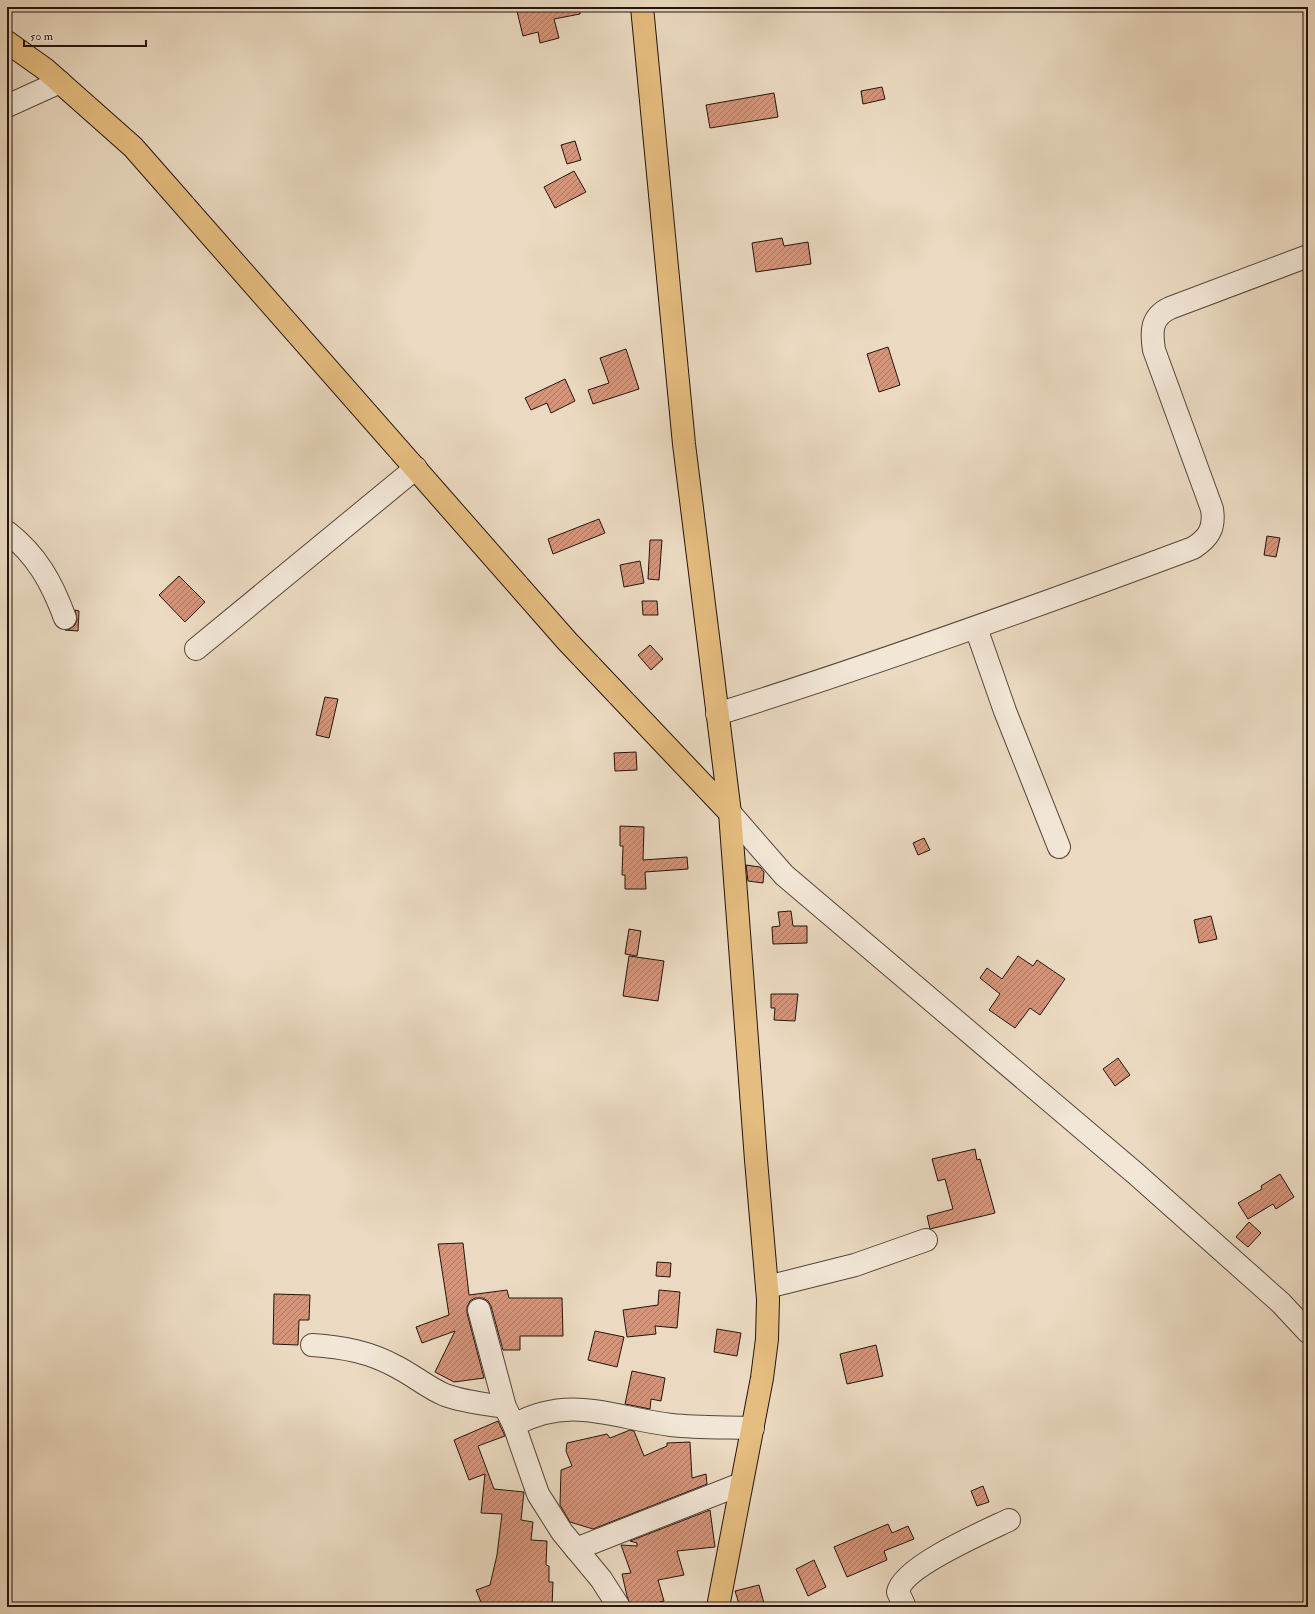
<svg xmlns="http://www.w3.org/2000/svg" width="1315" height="1614" font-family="'IM FELL Double Pica',serif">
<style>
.building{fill:url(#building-hatch);stroke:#23140f}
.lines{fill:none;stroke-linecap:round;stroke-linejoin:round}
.minor-casing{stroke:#55463c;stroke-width:24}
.major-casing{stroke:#23140f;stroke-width:24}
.minor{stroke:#f2e7d7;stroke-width:22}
.major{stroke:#e6bd80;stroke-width:22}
</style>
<defs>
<pattern id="building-hatch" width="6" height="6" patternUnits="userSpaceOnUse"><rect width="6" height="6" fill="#d69479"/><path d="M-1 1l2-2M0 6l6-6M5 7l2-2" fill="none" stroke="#ad7862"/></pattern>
</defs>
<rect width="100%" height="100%" fill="#ebdac1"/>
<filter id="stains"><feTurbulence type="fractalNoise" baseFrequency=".005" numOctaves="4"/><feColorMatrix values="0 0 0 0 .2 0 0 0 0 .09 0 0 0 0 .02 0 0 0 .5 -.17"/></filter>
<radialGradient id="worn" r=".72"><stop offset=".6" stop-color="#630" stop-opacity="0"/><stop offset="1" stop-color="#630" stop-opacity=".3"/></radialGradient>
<g class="building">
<polygon points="516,7 580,7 580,14 554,19 559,38 540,43 538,32 523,36"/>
<polygon points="882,87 885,99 863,104 861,91"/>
<polygon points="774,93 778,117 710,128 706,105"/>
<polygon points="575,141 581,160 567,164 561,145"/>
<polygon points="574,171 586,192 555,208 544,187"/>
<polygon points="782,238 784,246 808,242 811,264 756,272 752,243"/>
<polygon points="888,347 900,385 879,392 867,354"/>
<polygon points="626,349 639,389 593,404 588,390 609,383 600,358"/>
<polygon points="565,379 575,401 551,413 547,403 531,410 525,398"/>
<polygon points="599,519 605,533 553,554 548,539"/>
<polygon points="1267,536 1280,538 1276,557 1264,555"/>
<polygon points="650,540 662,540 659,580 648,579"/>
<polygon points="640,561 644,583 624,587 620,565"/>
<polygon points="179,576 205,602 185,622 159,595"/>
<polygon points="642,601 657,601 658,615 643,615"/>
<polygon points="75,610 79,611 78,631 65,630 70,629 75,625 77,620"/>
<polygon points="650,645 663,659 651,670 638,655"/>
<polygon points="325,697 338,699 329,738 316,735"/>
<polygon points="636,752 637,770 615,771 614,753"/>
<polygon points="620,826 644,827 643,860 687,857 688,869 645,872 646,889 625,889 625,875 622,875 623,846 620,846"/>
<polygon points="924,838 930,850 918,855 913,843"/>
<polygon points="746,865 760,867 764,872 763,883 748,881"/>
<polygon points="791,911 793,926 807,926 807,943 773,944 772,927 780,926 778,912"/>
<polygon points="1211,916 1217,939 1199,943 1194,920"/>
<polygon points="629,929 641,931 637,956 625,954"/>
<polygon points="629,956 664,961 658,1001 623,996"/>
<polygon points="1018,956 1033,966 1037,960 1065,979 1040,1015 1030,1008 1015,1028 989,1010 1000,994 980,978 987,968 1002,979"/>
<polygon points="771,994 798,994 795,1021 774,1020 775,1008 771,1008"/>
<polygon points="1118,1058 1130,1075 1115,1086 1103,1069"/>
<polygon points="975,1149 977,1160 980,1159 995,1213 930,1229 927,1216 953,1209 945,1179 938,1181 932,1159"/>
<polygon points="1280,1174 1294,1197 1276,1209 1273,1204 1248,1219 1238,1203 1262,1189 1261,1186"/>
<polygon points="1249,1222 1261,1233 1248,1247 1236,1237"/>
<polygon points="463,1243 469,1295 507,1290 509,1298 562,1298 563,1336 520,1336 520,1350 503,1350 491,1306 488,1301 483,1298 475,1298 470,1301 467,1307 467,1313 484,1378 454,1382 435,1372 455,1331 422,1343 416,1327 449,1315 438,1244"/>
<polygon points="657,1262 671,1263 670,1277 656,1276"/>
<polygon points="659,1290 680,1292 677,1328 655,1326 656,1334 627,1337 623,1310 658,1305"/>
<polygon points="274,1294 310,1295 309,1320 299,1320 298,1345 273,1344"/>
<polygon points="717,1329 741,1333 737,1356 714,1352"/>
<polygon points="595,1331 624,1337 617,1367 588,1360"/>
<polygon points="876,1345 883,1376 847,1384 840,1354"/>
<polygon points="632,1371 665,1378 661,1401 651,1399 650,1409 625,1404"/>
<polygon points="498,1421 505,1436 478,1446 494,1489 524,1492 521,1520 533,1522 531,1540 547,1541 546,1565 549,1566 549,1582 553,1582 552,1607 483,1607 476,1590 490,1585 497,1555 502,1514 481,1513 485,1474 469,1480 454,1440"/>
<polygon points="630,1430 634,1431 644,1456 667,1446 667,1443 690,1442 692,1478 706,1474 707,1484 593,1529 570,1522 560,1505 561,1470 572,1466 566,1451 567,1443 607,1434 610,1438"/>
<polygon points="983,1486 989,1502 977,1506 971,1491"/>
<polygon points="710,1510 715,1547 677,1551 684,1575 658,1580 664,1601 642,1607 631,1607 627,1596 622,1574 631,1573 621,1545 637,1546 637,1543 630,1541"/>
<polygon points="888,1524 892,1533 908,1526 914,1539 884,1551 887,1560 847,1577 834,1547"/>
<polygon points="814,1560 826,1587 808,1596 796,1569"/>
<polygon points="759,1585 765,1607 740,1607 735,1591"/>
</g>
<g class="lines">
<g class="minor-casing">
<g id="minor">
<polyline points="7,106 60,82"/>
<path d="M 7,532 C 37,555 52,583 65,618"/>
<polyline points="976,628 1005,711 1059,847"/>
<polyline points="196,649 416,468"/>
<path d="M 717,714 C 877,664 1035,607 1193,548 C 1209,538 1215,528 1212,509 L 1154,350 C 1151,331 1151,317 1170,308 L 1308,256"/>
<polyline points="730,813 784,875 1135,1173 1281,1303 1308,1332"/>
<polyline points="767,1287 855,1265 926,1240"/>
<polyline points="479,1310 505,1407 514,1425 538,1494 562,1532 601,1579 619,1607"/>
<path d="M 312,1345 C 343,1347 370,1352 397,1367 C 413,1375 428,1388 445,1395 C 464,1402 485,1404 505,1407"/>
<path d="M 514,1425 C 571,1394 613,1418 671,1425 C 698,1428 726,1427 753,1428"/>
<polyline points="576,1549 741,1484"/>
<path d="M 905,1607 L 898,1592 C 902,1567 986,1531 1009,1520"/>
</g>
</g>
<g class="major-casing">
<g id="major">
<polyline points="642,7 684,444 730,813 756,1160 768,1299 767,1339 762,1378 718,1607"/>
<polyline points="7,42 45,69 133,147 567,641 730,813"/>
</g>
</g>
<use href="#minor" class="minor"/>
<use href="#major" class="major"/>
</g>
<rect width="1315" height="1614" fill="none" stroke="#ebdac1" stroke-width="24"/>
<rect x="8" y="8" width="1299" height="1598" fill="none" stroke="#23140f" stroke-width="2"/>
<rect x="12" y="12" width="1291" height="1590" fill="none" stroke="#23140f"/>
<path d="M24 40v6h122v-6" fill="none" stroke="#23140f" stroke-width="2"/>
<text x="30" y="40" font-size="12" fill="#23140f" stroke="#f2e7d7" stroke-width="3" paint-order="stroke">50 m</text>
<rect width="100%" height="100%" filter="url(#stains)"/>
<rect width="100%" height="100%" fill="url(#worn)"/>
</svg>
